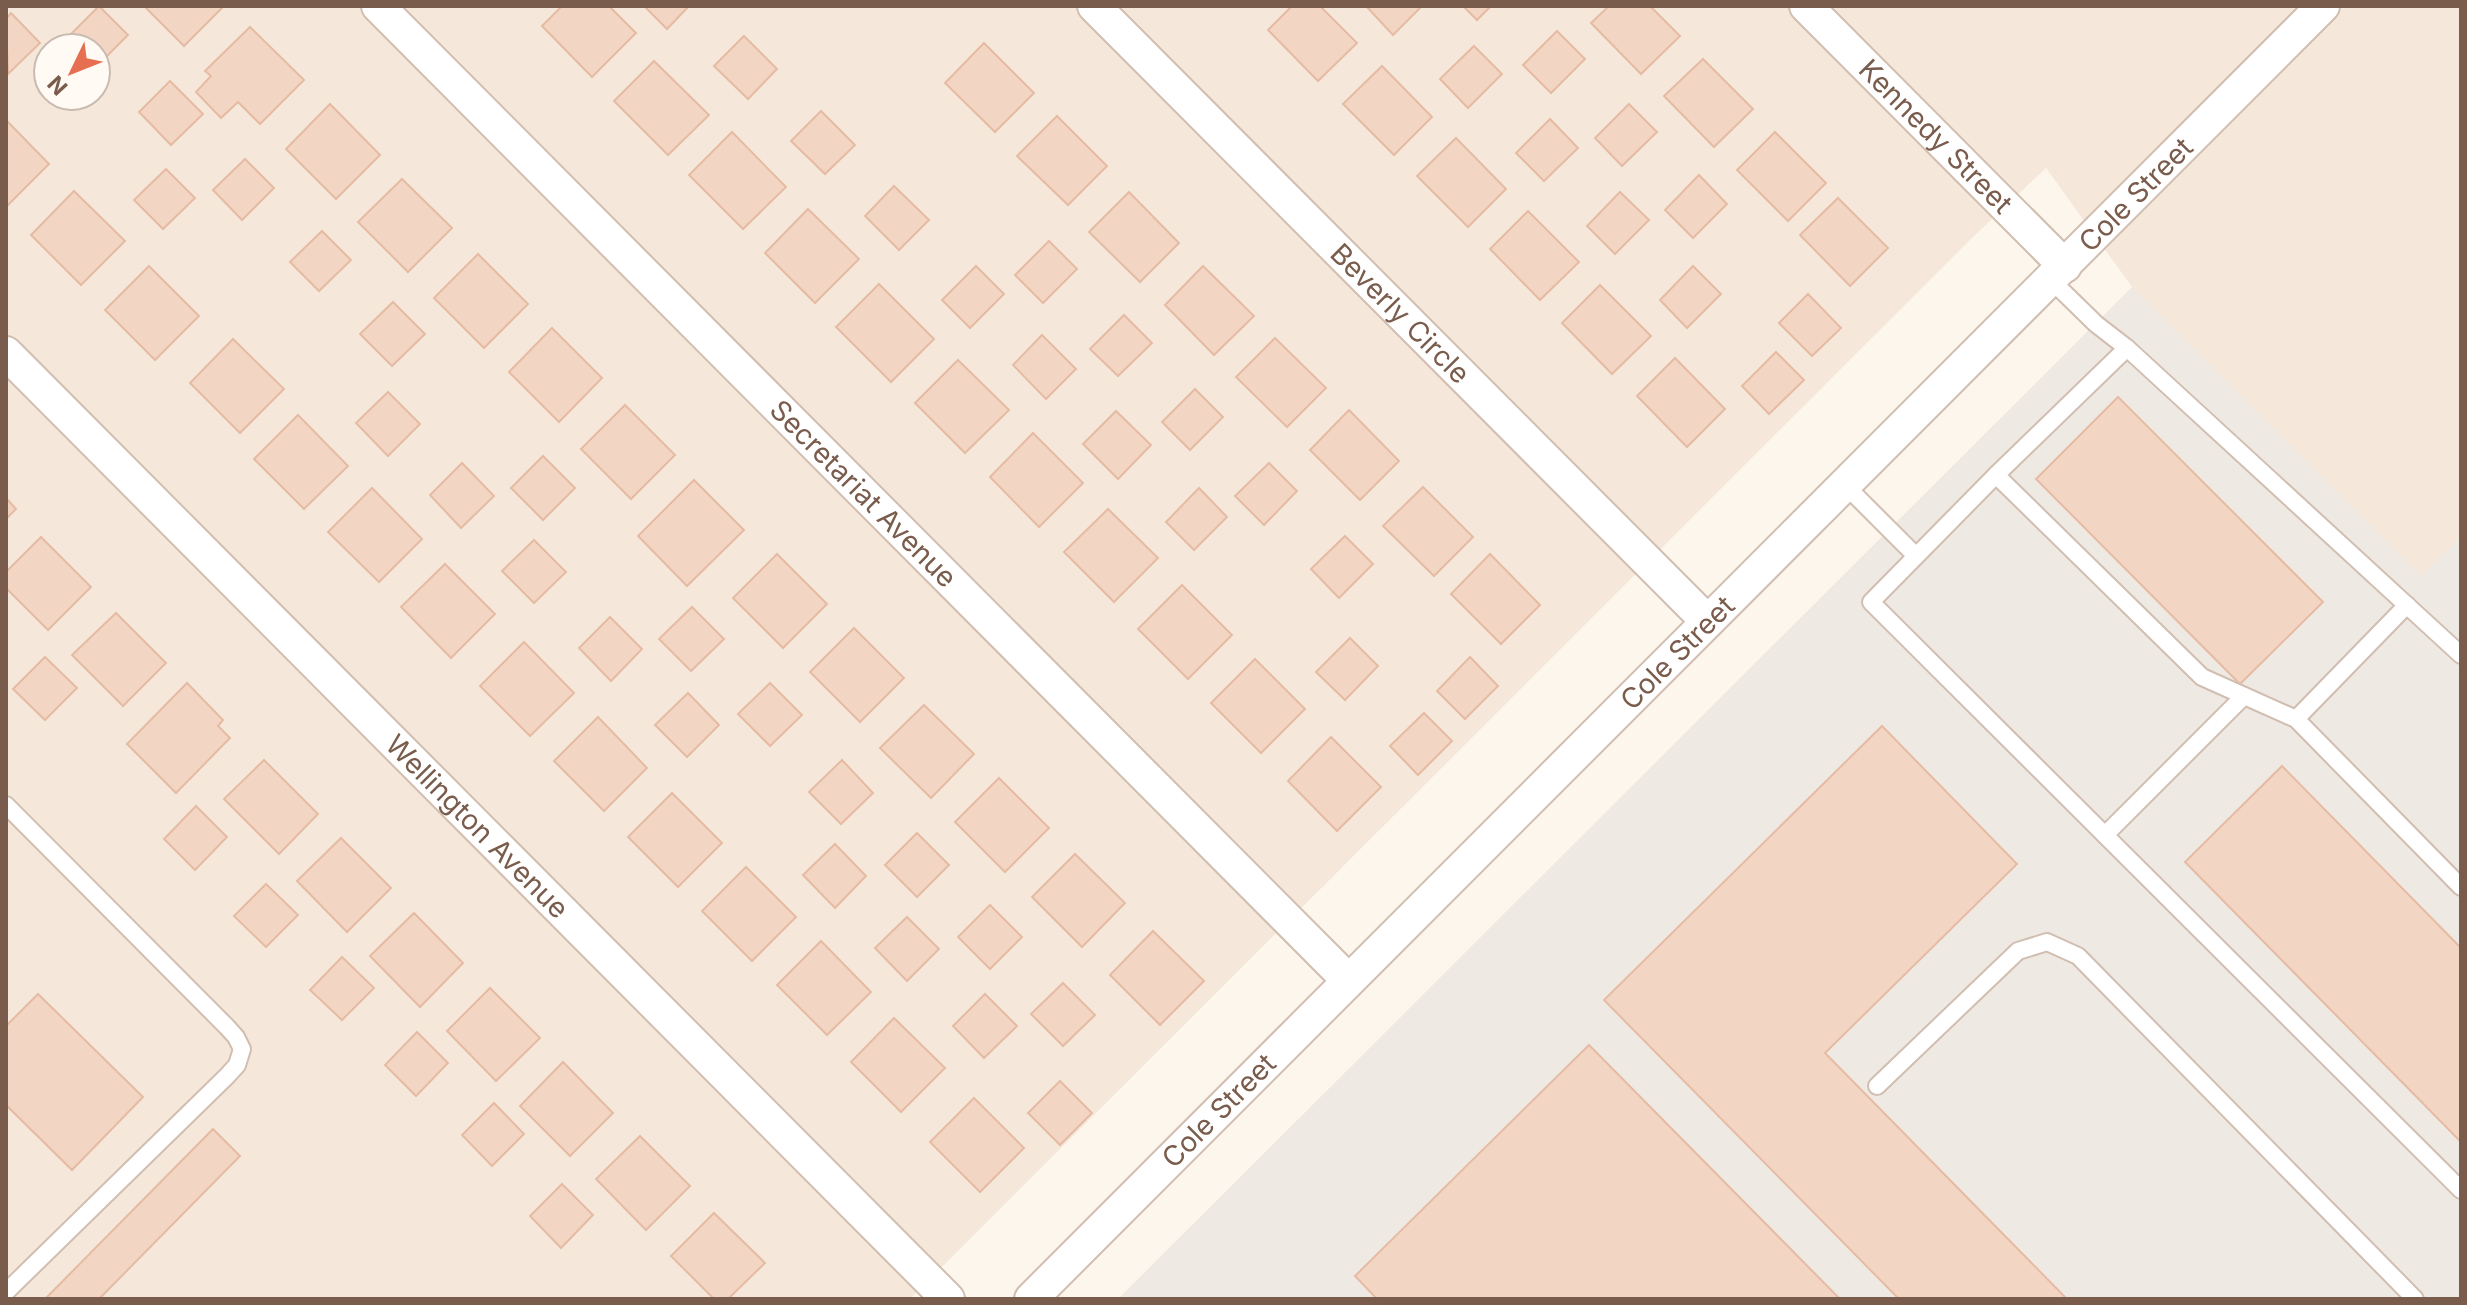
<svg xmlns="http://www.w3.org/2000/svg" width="2467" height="1305" font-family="Inter,sans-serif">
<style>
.residential{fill:#f5e8da;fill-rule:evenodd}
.industrial{fill:#efe9e4}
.building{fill:#f3d5c3;stroke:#e6bba3;stroke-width:2}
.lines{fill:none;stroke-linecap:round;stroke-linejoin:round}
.service-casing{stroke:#d1beb0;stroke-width:20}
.minor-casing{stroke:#d1beb0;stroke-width:36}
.service{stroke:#fff;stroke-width:16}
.minor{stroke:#fff;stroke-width:32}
.labels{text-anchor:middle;stroke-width:7;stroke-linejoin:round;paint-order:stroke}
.street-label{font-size:28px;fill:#7a5c4d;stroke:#fffaf3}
</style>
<rect width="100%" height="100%" fill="#fdf6ec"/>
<path class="residential" d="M 6,6 L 2461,6 L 2461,537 L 2421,577 L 2132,287 L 2046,168 L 1972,238 L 910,1299 L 6,1299 ZM 48,48 L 96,48 L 96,96 L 48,96 Z"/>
<polygon class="industrial" points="2132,287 2421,576 2461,537 2461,1299 1118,1299"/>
<g class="building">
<polygon points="99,6 128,35 96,67 96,48 77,48 67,38"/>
<polygon points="144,6 224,6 184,46"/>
<polygon points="562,6 609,6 636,33 592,77 542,26"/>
<polygon points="644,6 689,6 667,29"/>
<polygon points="1292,6 1320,6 1357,43 1318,81 1268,30"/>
<polygon points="1366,6 1422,6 1393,35"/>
<polygon points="1463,6 1491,6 1477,20"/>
<polygon points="1609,6 1650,6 1680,36 1641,74 1591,23"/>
<polygon points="11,13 40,43 8,74 6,19"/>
<polygon points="250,27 304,80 260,124 238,102 221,118 196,92 211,76 205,71"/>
<polygon points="1557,31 1585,59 1551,93 1523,65"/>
<polygon points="744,36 777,69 748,99 714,66"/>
<polygon points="984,43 1034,93 995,132 945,83"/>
<polygon points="1474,46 1502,74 1468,108 1440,79"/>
<polygon points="1703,59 1753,109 1714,147 1664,96"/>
<polygon points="654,61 709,115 668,155 614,101"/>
<polygon points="1382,66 1432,117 1394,155 1343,104"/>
<polygon points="170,81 203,114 171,145 139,112"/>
<polygon points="330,104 380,155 336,199 286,149"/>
<polygon points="1629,104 1657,132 1622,166 1595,138"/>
<polygon points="821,111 855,145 825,174 791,141"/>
<polygon points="1057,116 1107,166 1068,205 1017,156"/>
<polygon points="1550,119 1578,148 1544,181 1516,153"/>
<polygon points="6,120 49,164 6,207"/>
<polygon points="732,132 786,187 743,229 689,175"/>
<polygon points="1775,132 1826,183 1788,221 1737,170"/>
<polygon points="1456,138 1506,189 1468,227 1417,176"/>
<polygon points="245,159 274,188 242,220 213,190"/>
<polygon points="166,169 195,198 163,229 134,200"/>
<polygon points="1699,175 1727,204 1693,238 1665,210"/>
<polygon points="402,179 452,228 408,272 358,222"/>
<polygon points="894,186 929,220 899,250 865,216"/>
<polygon points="74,191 125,241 81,285 31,235"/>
<polygon points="1129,192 1179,243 1140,282 1089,232"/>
<polygon points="1620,192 1649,220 1615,254 1587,226"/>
<polygon points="1838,198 1888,248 1850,286 1800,235"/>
<polygon points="808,209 859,259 815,303 765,253"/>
<polygon points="1528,211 1579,262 1540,300 1490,249"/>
<polygon points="322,231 351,260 319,291 290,262"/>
<polygon points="1049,241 1077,269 1043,303 1015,275"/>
<polygon points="478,254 528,304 484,348 434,298"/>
<polygon points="149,266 199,316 155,360 105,310"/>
<polygon points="976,266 1004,294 970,328 942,300"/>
<polygon points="1203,266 1254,316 1214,355 1165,305"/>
<polygon points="1693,266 1721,294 1687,328 1660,300"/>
<polygon points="879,284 934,339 891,382 836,327"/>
<polygon points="1600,285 1651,336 1612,374 1562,323"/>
<polygon points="1808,294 1841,328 1812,356 1779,323"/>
<polygon points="393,302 425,334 392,366 360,334"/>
<polygon points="1124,315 1152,343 1118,376 1090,349"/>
<polygon points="552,328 602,378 559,422 509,372"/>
<polygon points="1042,335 1076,369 1046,399 1013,365"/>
<polygon points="1275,338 1326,388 1287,427 1236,377"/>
<polygon points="233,339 284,389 240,433 190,383"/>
<polygon points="1776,352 1804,380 1769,414 1742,386"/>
<polygon points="1675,358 1725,409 1687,447 1637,396"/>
<polygon points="958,360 1009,410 965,453 915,403"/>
<polygon points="1195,389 1223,417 1190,450 1162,422"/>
<polygon points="388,392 420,424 388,456 356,423"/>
<polygon points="2118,397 2323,602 2240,684 2036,479"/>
<polygon points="625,405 675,455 631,499 581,449"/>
<polygon points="1349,410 1399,461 1360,500 1310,450"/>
<polygon points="1116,411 1151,445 1118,479 1083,444"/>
<polygon points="298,415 348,466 304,509 254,459"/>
<polygon points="1033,433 1083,483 1039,527 990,477"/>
<polygon points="543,456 575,488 543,520 511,488"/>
<polygon points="462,463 494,496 461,528 430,495"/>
<polygon points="1269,463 1297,491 1264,525 1235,496"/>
<polygon points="694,480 744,530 687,586 638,536"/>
<polygon points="1423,487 1473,537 1434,576 1383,526"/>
<polygon points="372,488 422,539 379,582 328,532"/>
<polygon points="1199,488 1227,517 1194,550 1166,522"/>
<polygon points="6,498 16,509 6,519"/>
<polygon points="1108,509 1158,558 1114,602 1064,552"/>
<polygon points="1345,536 1373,564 1339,598 1311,569"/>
<polygon points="41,537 91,587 48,630 6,588 6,572"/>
<polygon points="534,540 566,572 534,603 502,571"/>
<polygon points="777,554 827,604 783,648 733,598"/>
<polygon points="1490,554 1540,605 1501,644 1451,594"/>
<polygon points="445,564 495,614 451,658 401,607"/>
<polygon points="1182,585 1232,635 1188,679 1138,629"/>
<polygon points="692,607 724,639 691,671 659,639"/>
<polygon points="116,613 166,663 123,706 72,655"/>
<polygon points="610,617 642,649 611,681 579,648"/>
<polygon points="854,628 904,678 860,722 810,672"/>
<polygon points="1350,638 1378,666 1345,700 1316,672"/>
<polygon points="524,642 574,693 530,736 480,686"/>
<polygon points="45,657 77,688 45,720 13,689"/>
<polygon points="1470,657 1498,686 1465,719 1437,691"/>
<polygon points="1255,659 1305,709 1261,753 1211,703"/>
<polygon points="187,683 223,720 218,726 230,738 176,793 127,744"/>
<polygon points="770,683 802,715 770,746 738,714"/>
<polygon points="688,693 719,725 687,757 655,725"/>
<polygon points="924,705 974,754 931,798 880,748"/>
<polygon points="1424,713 1452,741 1418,775 1390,746"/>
<polygon points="598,717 647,768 604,811 554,761"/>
<polygon points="1882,726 2017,864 1825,1053 2067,1299 1899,1299 1604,1000"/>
<polygon points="1331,737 1381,787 1337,831 1288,781"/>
<polygon points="264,760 318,814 279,854 224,799"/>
<polygon points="842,760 873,793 841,824 809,792"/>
<polygon points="2282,766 2461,948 2461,1142 2185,862"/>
<polygon points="999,778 1049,828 1005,872 955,822"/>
<polygon points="672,793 722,843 678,887 628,837"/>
<polygon points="196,806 227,837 195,870 164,839"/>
<polygon points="917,833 949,865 917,897 885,865"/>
<polygon points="341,838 391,888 347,932 297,881"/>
<polygon points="835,844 866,876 835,908 803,875"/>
<polygon points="1075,854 1125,903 1082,947 1032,897"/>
<polygon points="746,867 796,917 752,961 702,911"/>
<polygon points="266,884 298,915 266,947 234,916"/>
<polygon points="990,905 1022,937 990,969 958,937"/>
<polygon points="414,913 463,963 420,1007 370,956"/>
<polygon points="907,917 939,949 907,981 875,948"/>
<polygon points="1153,931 1204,981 1160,1025 1110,975"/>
<polygon points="821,941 871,992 827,1035 777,985"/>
<polygon points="342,957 374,988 342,1020 310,990"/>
<polygon points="1063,983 1095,1015 1063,1046 1031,1014"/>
<polygon points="490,988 540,1038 496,1081 447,1031"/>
<polygon points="38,994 143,1097 72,1170 6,1105 6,1026"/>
<polygon points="985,994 1017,1026 984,1058 953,1026"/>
<polygon points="894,1018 945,1068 901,1112 851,1062"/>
<polygon points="417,1032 448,1063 416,1096 385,1065"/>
<polygon points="1589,1045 1840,1299 1377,1299 1355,1276"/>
<polygon points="563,1062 613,1113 570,1156 520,1106"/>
<polygon points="1060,1081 1092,1113 1060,1145 1028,1113"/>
<polygon points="974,1098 1024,1148 980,1192 930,1142"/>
<polygon points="494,1103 524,1134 492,1166 462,1135"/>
<polygon points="213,1129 240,1156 99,1299 45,1299"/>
<polygon points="640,1136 690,1186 646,1230 596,1179"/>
<polygon points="562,1184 593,1215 561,1248 530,1216"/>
<polygon points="714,1213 765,1263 728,1299 714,1299 671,1256"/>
</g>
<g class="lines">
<g class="service-casing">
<g id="service">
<polyline points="2052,281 2096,324 2127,348"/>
<polyline points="1996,475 1871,602 2461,1190"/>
<polyline points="1845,485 1916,556"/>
<polyline points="2461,655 2127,348 1996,475 2202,677 2296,719 2461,887"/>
<polyline points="2296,719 2407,605"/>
<polyline points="6,805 227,1027 236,1037 242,1049 237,1065 227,1076 6,1292"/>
<polyline points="2105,835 2244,696"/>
<polyline points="1877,1086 2018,951 2047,942 2078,956 2415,1299"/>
</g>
</g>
<g class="minor-casing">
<g id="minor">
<path id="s1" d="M 378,6 L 1348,980"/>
<path id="s2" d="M 1094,6 L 1707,621"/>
<path id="s3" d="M 1806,6 L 2065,266"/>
<path id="s4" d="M 6,353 L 948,1299"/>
<path id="s5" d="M 1031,1299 C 1460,867 1894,439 2323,6"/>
</g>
</g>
<use href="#service" class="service"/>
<use href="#minor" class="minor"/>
</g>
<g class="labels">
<g class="street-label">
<text dy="10" stroke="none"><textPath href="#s3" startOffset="184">Kennedy Street</textPath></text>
<text dy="10" stroke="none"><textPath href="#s5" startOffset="1562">Cole Street</textPath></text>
<text dy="10" stroke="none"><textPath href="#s2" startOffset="434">Beverly Circle</textPath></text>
<text dy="10" stroke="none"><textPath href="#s1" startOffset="688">Secretariat Avenue</textPath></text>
<text dy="10" stroke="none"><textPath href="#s5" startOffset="914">Cole Street</textPath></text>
<text dy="10" stroke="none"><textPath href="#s4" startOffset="668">Wellington Avenue</textPath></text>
<text dy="10" stroke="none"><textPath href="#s5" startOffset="266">Cole Street</textPath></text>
</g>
</g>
<rect width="2467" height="1305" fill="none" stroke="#7a5c4d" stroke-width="16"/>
<g transform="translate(72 72) rotate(227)"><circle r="38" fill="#fffaf3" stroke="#cabbb1" stroke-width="2"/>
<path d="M0-6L14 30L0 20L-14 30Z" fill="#e76f51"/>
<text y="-12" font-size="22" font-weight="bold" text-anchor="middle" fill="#7a5c4d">N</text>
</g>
</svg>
